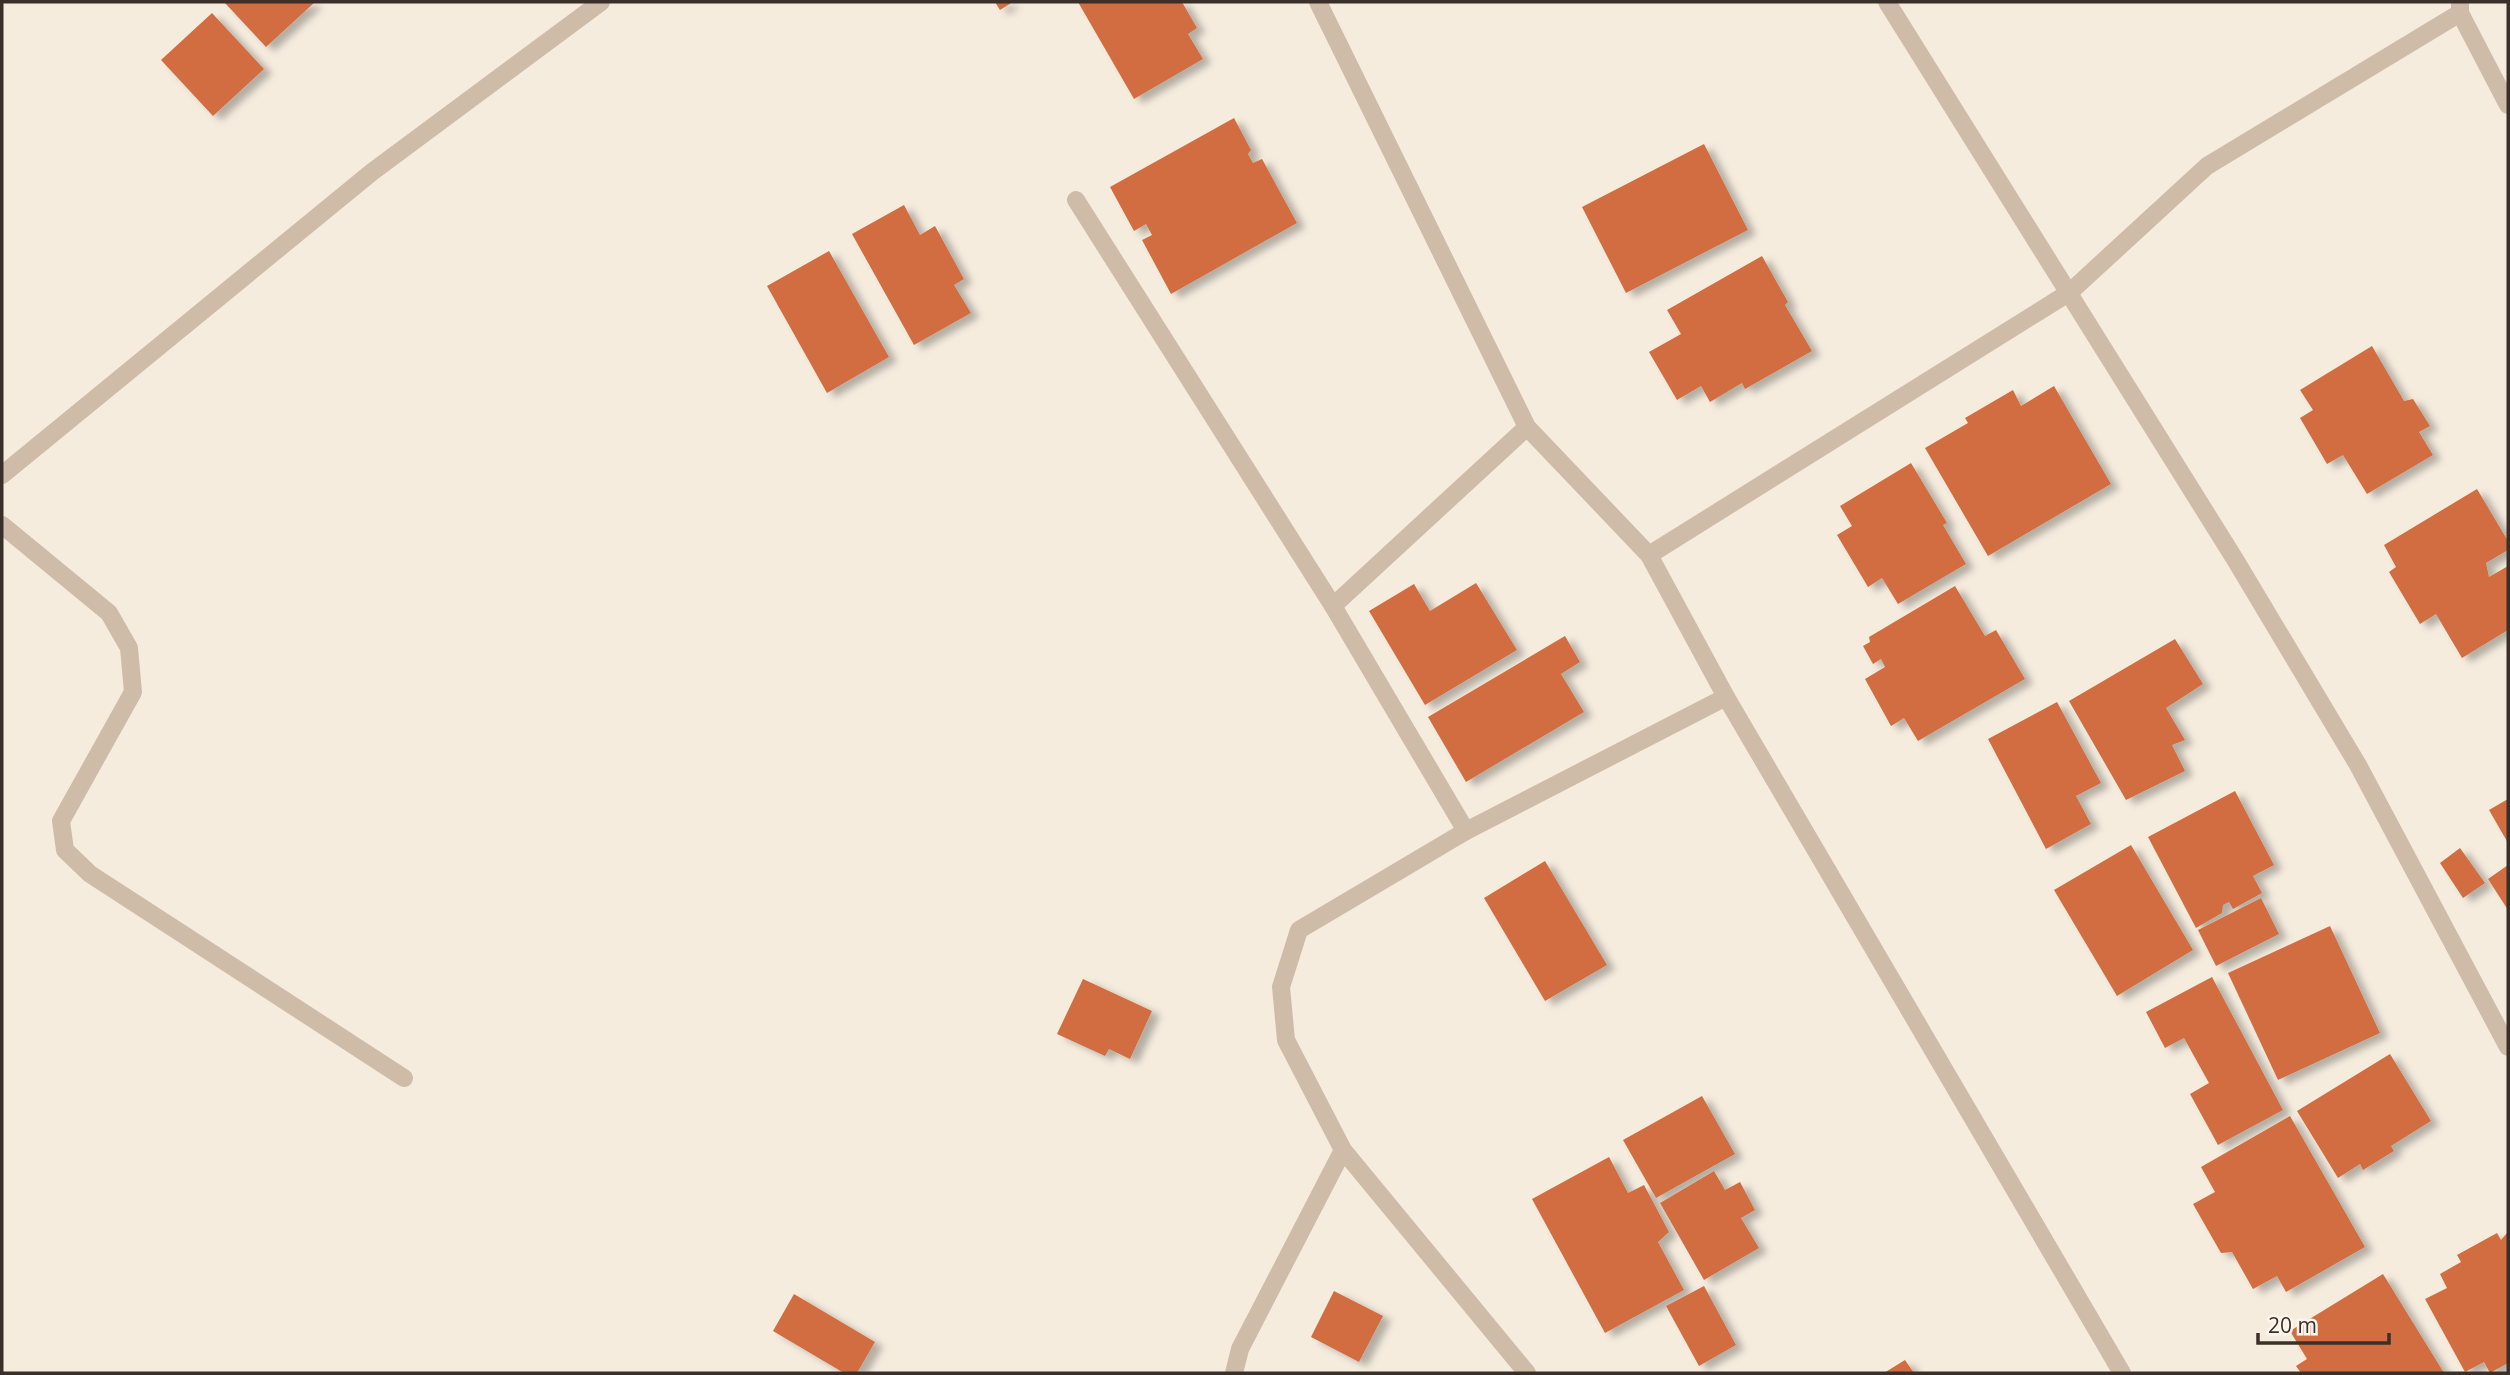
<svg xmlns="http://www.w3.org/2000/svg" width="2510" height="1375" font-family="'Open Sans',sans-serif">
<style>
.building{fill:#d16d40;filter:url(#shadow)}
.lines{fill:none;stroke-linecap:round;stroke-linejoin:round}
.street{stroke:#cfbca8;stroke-width:18}
</style>
<defs>
<filter id="shadow"><feDropShadow dx="8" dy="4.5" stdDeviation="3.5" flood-color="#0004"/></filter>
</defs>
<rect width="100%" height="100%" fill="#f5ecde"/>
<g class="building">
<polygon points="224,2 315,2 266,47"/>
<polygon points="995,2 1013,2 1000,10"/>
<polygon points="1078,2 1182,2 1197,28 1188,34 1203,59 1134,99"/>
<polygon points="212,13 264,69 213,116 161,60"/>
<polygon points="1234,118 1251,150 1248,154 1253,163 1262,159 1297,223 1171,294 1142,240 1152,235 1146,224 1134,231 1110,187"/>
<polygon points="1704,144 1748,230 1626,293 1582,207"/>
<polygon points="904,205 920,235 935,226 964,279 954,285 971,313 914,345 852,234"/>
<polygon points="829,251 889,357 827,393 767,286"/>
<polygon points="1762,256 1788,302 1785,305 1812,351 1745,389 1742,383 1710,402 1701,386 1677,400 1649,352 1681,334 1667,310"/>
<polygon points="2372,346 2404,401 2413,399 2430,426 2419,432 2433,455 2367,494 2343,455 2327,464 2300,418 2313,410 2300,390"/>
<polygon points="2054,386 2111,484 1988,556 1925,448 1968,423 1965,418 2013,390 2021,406"/>
<polygon points="1911,463 1947,523 1943,525 1966,564 1898,604 1882,578 1868,587 1837,535 1852,526 1840,506"/>
<polygon points="2477,489 2508,541 2508,550 2486,563 2489,577 2508,566 2508,630 2462,658 2436,614 2420,624 2389,572 2396,567 2384,545"/>
<polygon points="1476,583 1517,650 1425,705 1369,611 1414,584 1430,611"/>
<polygon points="1955,586 1985,636 1996,630 2025,679 1918,741 1904,718 1891,726 1865,679 1885,667 1881,659 1873,664 1863,646 1870,642 1869,637"/>
<polygon points="1565,636 1580,662 1561,674 1584,712 1466,782 1428,717"/>
<polygon points="2175,639 2203,684 2166,708 2185,740 2172,745 2185,771 2126,800 2069,701"/>
<polygon points="2057,702 2101,783 2076,796 2091,824 2046,849 1988,739"/>
<polygon points="2235,791 2274,865 2253,876 2262,893 2233,909 2229,902 2223,905 2222,913 2196,928 2148,837"/>
<polygon points="2508,799 2508,843 2489,810"/>
<polygon points="2131,845 2193,950 2117,996 2054,890"/>
<polygon points="2460,848 2485,883 2463,898 2440,863"/>
<polygon points="1545,861 1607,965 1545,1001 1484,898"/>
<polygon points="2508,865 2508,910 2488,879"/>
<polygon points="2261,898 2279,934 2216,966 2198,930"/>
<polygon points="2330,926 2380,1033 2278,1080 2228,973"/>
<polygon points="2212,977 2283,1110 2218,1145 2190,1094 2209,1083 2184,1038 2165,1048 2146,1012"/>
<polygon points="1083,979 1152,1011 1130,1059 1109,1049 1105,1056 1057,1034"/>
<polygon points="2390,1054 2431,1121 2391,1146 2394,1151 2363,1170 2360,1164 2338,1178 2297,1111"/>
<polygon points="1702,1096 1735,1154 1656,1198 1623,1140"/>
<polygon points="2290,1116 2365,1247 2286,1292 2277,1276 2253,1289 2232,1252 2221,1253 2193,1204 2215,1192 2201,1167"/>
<polygon points="1609,1157 1628,1193 1644,1185 1669,1232 1658,1242 1684,1290 1605,1333 1532,1199"/>
<polygon points="1714,1171 1725,1190 1740,1182 1755,1210 1741,1218 1759,1248 1704,1280 1660,1203"/>
<polygon points="2497,1233 2501,1240 2507,1233 2508,1235 2508,1363 2490,1373 2484,1362 2465,1372 2425,1299 2447,1288 2440,1274 2461,1262 2457,1255"/>
<polygon points="2383,1274 2444,1373 2301,1373 2296,1366 2307,1359 2290,1331"/>
<polygon points="1704,1286 1736,1345 1699,1366 1666,1306"/>
<polygon points="1334,1291 1383,1316 1359,1362 1311,1337"/>
<polygon points="794,1294 875,1342 857,1373 844,1373 773,1331"/>
<polygon points="1905,1360 1914,1373 1884,1373"/>
</g>
<g class="lines">
<g class="street">
<polyline points="1318,2 1527,427 1649,555 1726,697 2122,1373"/>
<polyline points="1887,2 2236,561 2358,765 2508,1047"/>
<polyline points="2460,2 2460,13 2508,105"/>
<polyline points="1076,200 1333,606 1466,831"/>
<polyline points="2,475 372,172 601,2"/>
<polyline points="2,525 109,613 129,648 133,692 61,821 65,850 90,874 404,1078"/>
<polyline points="1649,555 2070,292 2207,166 2460,13"/>
<polyline points="1333,606 1527,427"/>
<polyline points="1234,1373 1240,1349 1343,1150"/>
<polyline points="1527,1373 1343,1150 1286,1040 1281,987 1299,930 1466,831 1726,697"/>
</g>
</g>
<rect width="2510" height="1375" fill="none" stroke="#3b3029" stroke-width="7"/>
<path d="M2258 1333v10h131v-10" fill="none" stroke="#3b3029" stroke-width="3.5"/>
<text x="2268" y="1333" font-size="21" fill="#3b3029" stroke="#fcf5eb" stroke-width="5" paint-order="stroke">20 m</text>
</svg>
